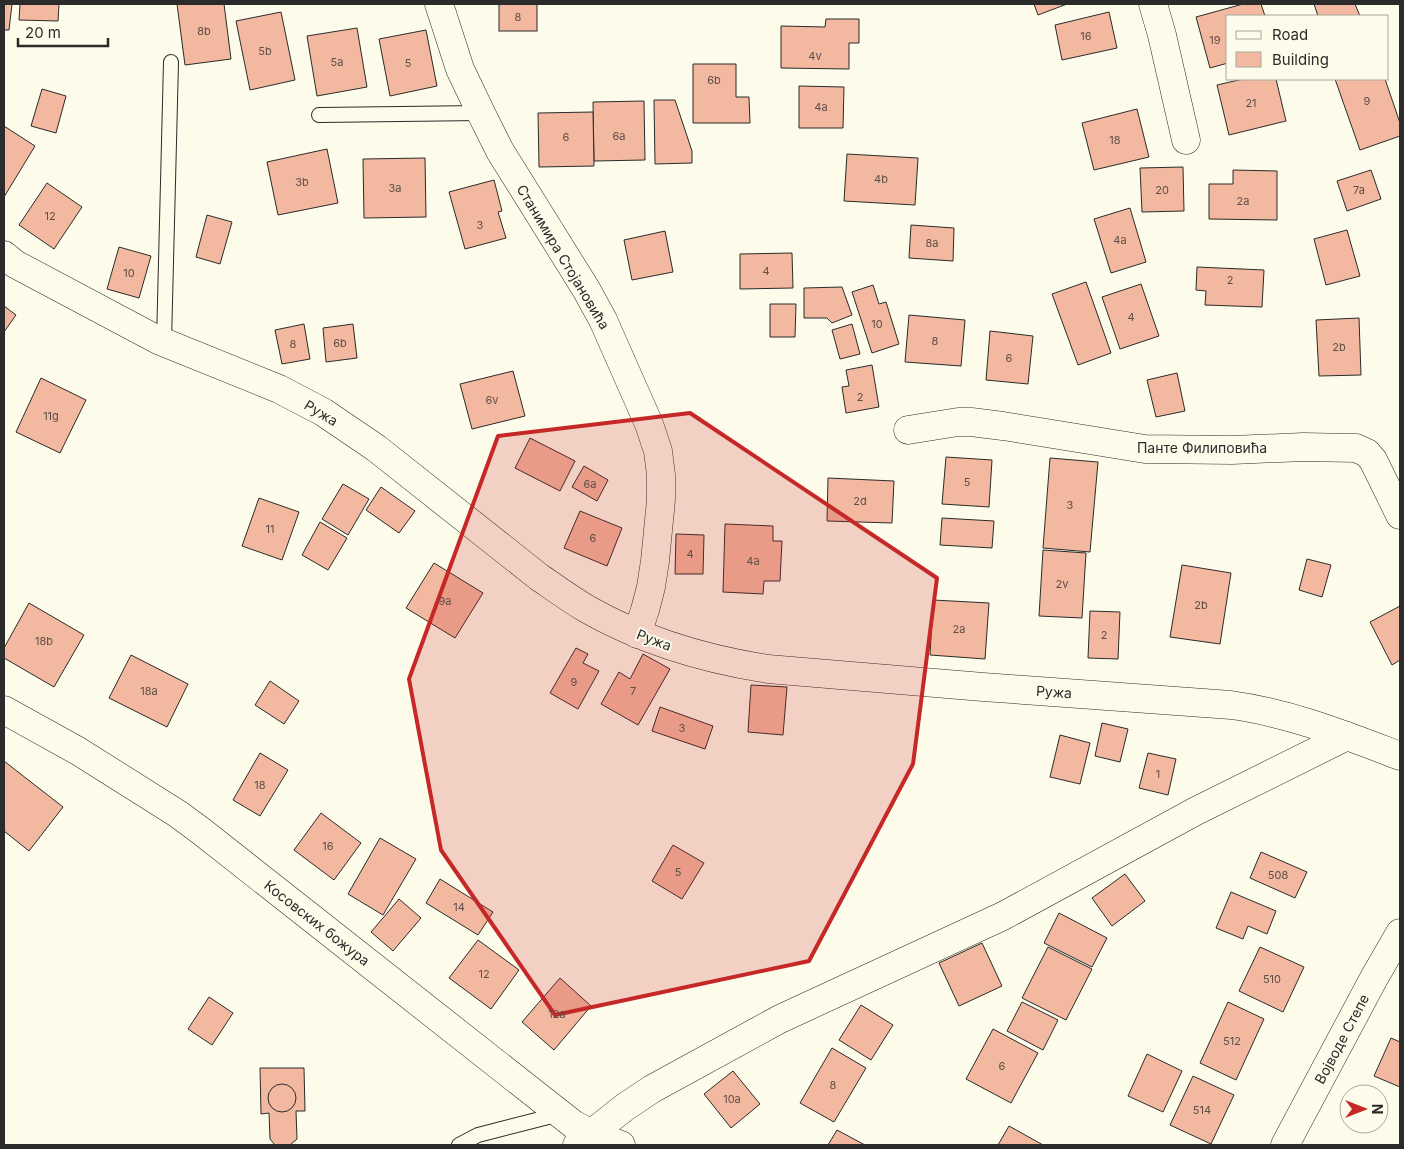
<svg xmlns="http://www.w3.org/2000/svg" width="1404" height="1149" font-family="Inter,sans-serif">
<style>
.building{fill:#f2b8a0;stroke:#2b2b2b}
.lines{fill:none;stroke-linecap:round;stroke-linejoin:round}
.lane-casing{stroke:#2b2b2b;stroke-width:16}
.street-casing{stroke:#2b2b2b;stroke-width:29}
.secondary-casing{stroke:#2b2b2b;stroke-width:29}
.lane{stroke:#fdfbea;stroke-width:14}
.street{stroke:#fdfbea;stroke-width:28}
.secondary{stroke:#fdfbea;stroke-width:28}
.marked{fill:#c62828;fill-opacity:0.2;stroke:#c62828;stroke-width:4;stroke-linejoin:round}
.labels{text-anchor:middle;stroke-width:4;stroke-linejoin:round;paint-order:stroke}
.number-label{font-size:11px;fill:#5d4e48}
.street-label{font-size:14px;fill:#2b2b2b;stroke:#fdfbea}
</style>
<rect width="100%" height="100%" fill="#fdfbea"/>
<g class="building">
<polygon points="4,4 12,4 9,30 4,30"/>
<polygon points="20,4 59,4 58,21 19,20"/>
<polygon points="177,4 224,4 231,59 185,65"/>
<rect x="499" y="4" width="38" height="27"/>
<polygon points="1034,4 1067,4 1038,15"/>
<polygon points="1243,4 1261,4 1265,16 1228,16 1228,63 1210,68 1196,17"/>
<polygon points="1314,4 1355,4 1360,16 1318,16"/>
<polygon points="281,12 295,80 250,90 236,21"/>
<polygon points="1109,12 1117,48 1062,60 1055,25"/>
<polygon points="826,19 859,19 859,43 849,43 849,69 781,68 781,26 825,27"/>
<polygon points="357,28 367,87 317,96 307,36"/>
<polygon points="426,30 437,86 390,96 379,39"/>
<polygon points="693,64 736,64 736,97 749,97 750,123 693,123"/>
<polygon points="1243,79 1276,79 1286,121 1229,135 1217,85"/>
<polygon points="1335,79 1385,79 1400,123 1400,136 1360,150"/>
<polygon points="799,86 844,87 843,128 799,128"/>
<polygon points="42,89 66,96 56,133 31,126"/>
<polygon points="654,100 675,100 692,151 692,163 655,164"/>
<polygon points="644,101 645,160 594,161 593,102"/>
<polygon points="1137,109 1149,157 1094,170 1082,123"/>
<polygon points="593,112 594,166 539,167 538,113"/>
<polygon points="4,126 35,146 4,197"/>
<polygon points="327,149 338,203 278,215 267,162"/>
<polygon points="847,154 918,158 915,205 844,201"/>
<polygon points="425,158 426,217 364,218 363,159"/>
<polygon points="1183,167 1184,211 1142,212 1140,168"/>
<polygon points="1233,170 1277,171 1277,220 1209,219 1209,184 1233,184"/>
<polygon points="1371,170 1381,199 1347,211 1337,181"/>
<polygon points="494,180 502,211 498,212 506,238 465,249 449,192"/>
<polygon points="47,183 82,207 54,249 19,225"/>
<polygon points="1130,208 1146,262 1111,273 1094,219"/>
<polygon points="207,215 232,222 220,264 196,257"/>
<polygon points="911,225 954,228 953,261 909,258"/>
<polygon points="1347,230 1360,276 1326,285 1314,239"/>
<polygon points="665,231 673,272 632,280 624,240"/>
<polygon points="119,247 151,256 139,298 107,289"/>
<polygon points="792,253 793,288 740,289 740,254"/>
<polygon points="1197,267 1264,270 1262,307 1205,305 1206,291 1196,290"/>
<polygon points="1086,282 1111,353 1078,365 1052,294"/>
<polygon points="1141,284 1159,336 1120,349 1102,297"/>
<polygon points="873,285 879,304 886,302 899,344 872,353 852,292"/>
<polygon points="842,287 852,315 832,323 827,318 804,318 804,288"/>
<polygon points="770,304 796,304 795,337 770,337"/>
<polygon points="4,306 16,315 4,332"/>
<polygon points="909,315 965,320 961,366 905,362"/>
<polygon points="1359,318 1361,375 1319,376 1316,320"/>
<polygon points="304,324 310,359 282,364 275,330"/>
<polygon points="353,324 357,358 326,362 323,328"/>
<polygon points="852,324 860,354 840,359 832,330"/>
<polygon points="990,331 1033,336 1028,384 986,380"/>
<polygon points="872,365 879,407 846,413 842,387 849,386 846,370"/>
<polygon points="513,371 525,416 472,429 460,384"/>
<polygon points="1177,373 1185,411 1156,417 1147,380"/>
<polygon points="41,378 86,400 60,453 16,432"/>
<polygon points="530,438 575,461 560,491 515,468"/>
<polygon points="946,457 992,460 989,507 942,504"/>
<polygon points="1050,458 1098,462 1090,552 1043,548"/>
<polygon points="584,466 608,480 597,501 572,487"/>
<polygon points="828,478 894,481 892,523 827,521"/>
<polygon points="343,484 369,499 348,535 322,519"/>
<polygon points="381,487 415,511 399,533 366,510"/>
<polygon points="259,498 299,512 282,560 242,546"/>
<polygon points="580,511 622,528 607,566 564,548"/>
<polygon points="942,518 994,521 992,548 940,545"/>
<polygon points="320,522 347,538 328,570 302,555"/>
<polygon points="725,524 773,526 773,541 782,541 780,581 764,581 763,594 723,592"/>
<polygon points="676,534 704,535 703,574 675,574"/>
<polygon points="1043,550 1086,553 1082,618 1039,616"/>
<polygon points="1307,559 1331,565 1322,597 1299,590"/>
<polygon points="434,563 483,593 455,638 406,608"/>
<polygon points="1182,565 1231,573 1220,644 1170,637"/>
<polygon points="933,600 989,603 985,659 930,655"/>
<polygon points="29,603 84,635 54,687 4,658 4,648"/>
<polygon points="1400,606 1400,660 1392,665 1370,622"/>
<polygon points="1090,611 1120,612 1118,659 1088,658"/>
<polygon points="576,648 588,654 583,663 599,671 578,709 550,693"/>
<polygon points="643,654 670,669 638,725 601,704 619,672 630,679"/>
<polygon points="131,655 188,684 167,727 109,698"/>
<polygon points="270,681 299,701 284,724 255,705"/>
<polygon points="751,685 787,687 783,735 748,732"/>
<polygon points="660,707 713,726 705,749 652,731"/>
<polygon points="1102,723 1128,729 1120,762 1095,756"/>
<polygon points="1060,735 1090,743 1080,784 1050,777"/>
<polygon points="260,753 288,770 260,816 233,800"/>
<polygon points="1148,753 1176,759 1168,795 1139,788"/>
<polygon points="4,761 63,807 29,851 4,831"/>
<polygon points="321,813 361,843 334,880 294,850"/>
<polygon points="380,838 416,859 383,915 348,894"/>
<polygon points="673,845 704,863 682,899 652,881"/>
<polygon points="1261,852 1307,872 1295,898 1250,878"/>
<polygon points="1125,874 1145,901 1112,926 1092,898"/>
<polygon points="440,879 493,912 478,935 426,903"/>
<polygon points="1231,892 1276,911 1267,934 1248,926 1243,939 1216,928"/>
<polygon points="399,899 421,918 393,951 371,932"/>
<polygon points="1059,913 1107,938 1092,967 1044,943"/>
<polygon points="478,940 519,970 491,1009 449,978"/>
<polygon points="982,943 1002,986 959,1006 939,963"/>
<polygon points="1048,947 1092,969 1066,1020 1022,998"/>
<polygon points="1260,947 1304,967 1283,1012 1239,991"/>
<polygon points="560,978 591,1006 554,1050 522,1022"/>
<polygon points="209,997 233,1013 212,1045 188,1029"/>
<polygon points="1022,1002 1058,1020 1043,1050 1007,1031"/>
<polygon points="1228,1002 1264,1019 1236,1080 1200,1063"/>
<polygon points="861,1005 893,1025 871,1060 839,1040"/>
<polygon points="993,1029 1038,1053 1011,1103 966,1079"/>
<polygon points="1391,1038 1400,1042 1400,1087 1374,1076"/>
<polygon points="832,1048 866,1068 834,1122 800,1103"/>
<polygon points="1147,1054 1182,1071 1163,1112 1128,1096"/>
<polygon points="260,1068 304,1068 305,1111 296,1111 297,1139 290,1145 275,1145 270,1139 269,1113 261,1114"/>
<polygon points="733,1071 760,1104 731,1128 704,1094"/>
<polygon points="1193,1076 1234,1095 1211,1144 1170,1125"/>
<circle cx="282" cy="1098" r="14"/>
<polygon points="1009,1126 1043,1145 998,1145"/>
<polygon points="837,1130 865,1145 828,1145"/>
</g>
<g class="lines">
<g class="lane-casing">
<g id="lane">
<polyline points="319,115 481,113"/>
<polyline points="164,342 171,62"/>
<polyline points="459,1145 478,1135 560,1114"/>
</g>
</g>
<g class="street-casing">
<g id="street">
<polyline points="439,4 460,69 481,113 500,151 586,289 603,320 649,424 658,451 661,475 661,500 655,561 651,587 645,610 637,634"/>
<polyline points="1153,4 1162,35 1186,140"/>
<polyline points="908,430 958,422 971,422 1003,426 1145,449 1232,450 1303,447 1356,448 1367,453 1373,460 1400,515"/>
<polyline points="4,710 78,751 178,814 201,831 573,1124 592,1134 621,1145"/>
<polyline points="577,1145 625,1107 652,1089 780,1019 1003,916 1196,811 1347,736"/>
</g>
</g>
<g class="secondary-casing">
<g id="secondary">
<path d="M 4,255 L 15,264 L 158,340 L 279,389 L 323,412 L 376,448 L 539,577 C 555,588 570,599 587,609 C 643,641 704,659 768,669 L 983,687 L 1231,705 C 1290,713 1345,735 1400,756"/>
<polyline points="1285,1145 1374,978 1400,933"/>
</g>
</g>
<use href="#lane" class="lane"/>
<use href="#street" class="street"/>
<use href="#secondary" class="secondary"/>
</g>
<path class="marked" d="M 690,413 L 937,578 L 913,764 L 809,961 L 555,1015 L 441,850 L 409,679 L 498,436 Z"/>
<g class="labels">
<g class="number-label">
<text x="518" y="21">8</text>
<text x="204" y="35">8b</text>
<text x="1086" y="40">16</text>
<text x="1215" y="44">19</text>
<text x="265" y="55">5b</text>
<text x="815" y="60">4v</text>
<text x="337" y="66">5a</text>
<text x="408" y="67">5</text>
<text x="714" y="84">6b</text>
<text x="1367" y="105">9</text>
<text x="1251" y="107">21</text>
<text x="821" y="111">4a</text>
<text x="619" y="140">6a</text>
<text x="566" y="141">6</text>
<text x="1115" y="144">18</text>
<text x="881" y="183">4b</text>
<text x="302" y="186">3b</text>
<text x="395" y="192">3a</text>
<text x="1162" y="194">20</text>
<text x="1359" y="194">7a</text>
<text x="1243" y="205">2a</text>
<text x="50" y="220">12</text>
<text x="480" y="229">3</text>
<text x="1120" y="244">4a</text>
<text x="932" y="247">8a</text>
<text x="766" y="275">4</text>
<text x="129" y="277">10</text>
<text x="1230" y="284">2</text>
<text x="1131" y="321">4</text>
<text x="877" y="328">10</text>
<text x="935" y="345">8</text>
<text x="340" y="347">6b</text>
<text x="293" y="348">8</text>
<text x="1339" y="351">2b</text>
<text x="1009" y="362">6</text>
<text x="860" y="401">2</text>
<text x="492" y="404">6v</text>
<text x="51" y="420">11g</text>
<text x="967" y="486">5</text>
<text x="590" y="488">6a</text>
<text x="860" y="505">2d</text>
<text x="1070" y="509">3</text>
<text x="270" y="533">11</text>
<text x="593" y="542">6</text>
<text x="690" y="558">4</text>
<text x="753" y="565">4a</text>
<text x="1062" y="588">2v</text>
<text x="445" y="605">9a</text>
<text x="1201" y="609">2b</text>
<text x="959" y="633">2a</text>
<text x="1104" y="639">2</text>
<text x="44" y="645">18b</text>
<text x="574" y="686">9</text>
<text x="149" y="695">18a</text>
<text x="633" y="695">7</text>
<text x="682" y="732">3</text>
<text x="1158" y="778">1</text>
<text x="260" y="789">18</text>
<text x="328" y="850">16</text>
<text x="678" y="876">5</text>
<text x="1278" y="879">508</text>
<text x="459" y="911">14</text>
<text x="484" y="978">12</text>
<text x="1272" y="983">510</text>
<text x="557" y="1018">12a</text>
<text x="1232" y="1045">512</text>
<text x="1002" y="1070">6</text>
<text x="833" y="1089">8</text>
<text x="732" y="1103">10a</text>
<text x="1202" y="1114">514</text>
</g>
<g class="street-label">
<text transform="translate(563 257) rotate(59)" y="5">Станимира Стојановића</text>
<text transform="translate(321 413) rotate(31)" y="5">Ружа</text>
<text x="1202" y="453">Панте Филиповића</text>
<text transform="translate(654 640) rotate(21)" y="5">Ружа</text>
<text transform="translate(1054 692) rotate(4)" y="5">Ружа</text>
<text transform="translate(317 923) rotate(38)" y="5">Косовских божура</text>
<text transform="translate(1342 1039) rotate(-62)" y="5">Војводе Степе</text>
</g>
</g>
<rect width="1404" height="1149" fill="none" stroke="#2b2b2b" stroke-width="10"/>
<rect x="1226" y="15" width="162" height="65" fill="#fdfbea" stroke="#a9a89e"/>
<rect x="1236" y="31" width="25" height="8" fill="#fdfbea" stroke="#a9a89e"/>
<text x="1272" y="40" font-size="15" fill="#2b2b2b">Road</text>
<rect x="1236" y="52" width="25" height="15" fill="#f2b8a0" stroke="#a9a89e"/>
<text x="1272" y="65" font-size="15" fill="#2b2b2b">Building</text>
<g transform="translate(1364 1109) rotate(90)"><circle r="24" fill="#fdfbea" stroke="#a9a89e"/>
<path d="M0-4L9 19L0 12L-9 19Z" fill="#c62828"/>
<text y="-8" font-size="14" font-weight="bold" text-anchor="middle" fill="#2b2b2b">N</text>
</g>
<path d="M18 38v8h90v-8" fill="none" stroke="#2b2b2b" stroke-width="2.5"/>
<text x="25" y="38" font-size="15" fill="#2b2b2b" stroke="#fdfbea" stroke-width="4" paint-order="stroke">20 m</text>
</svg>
